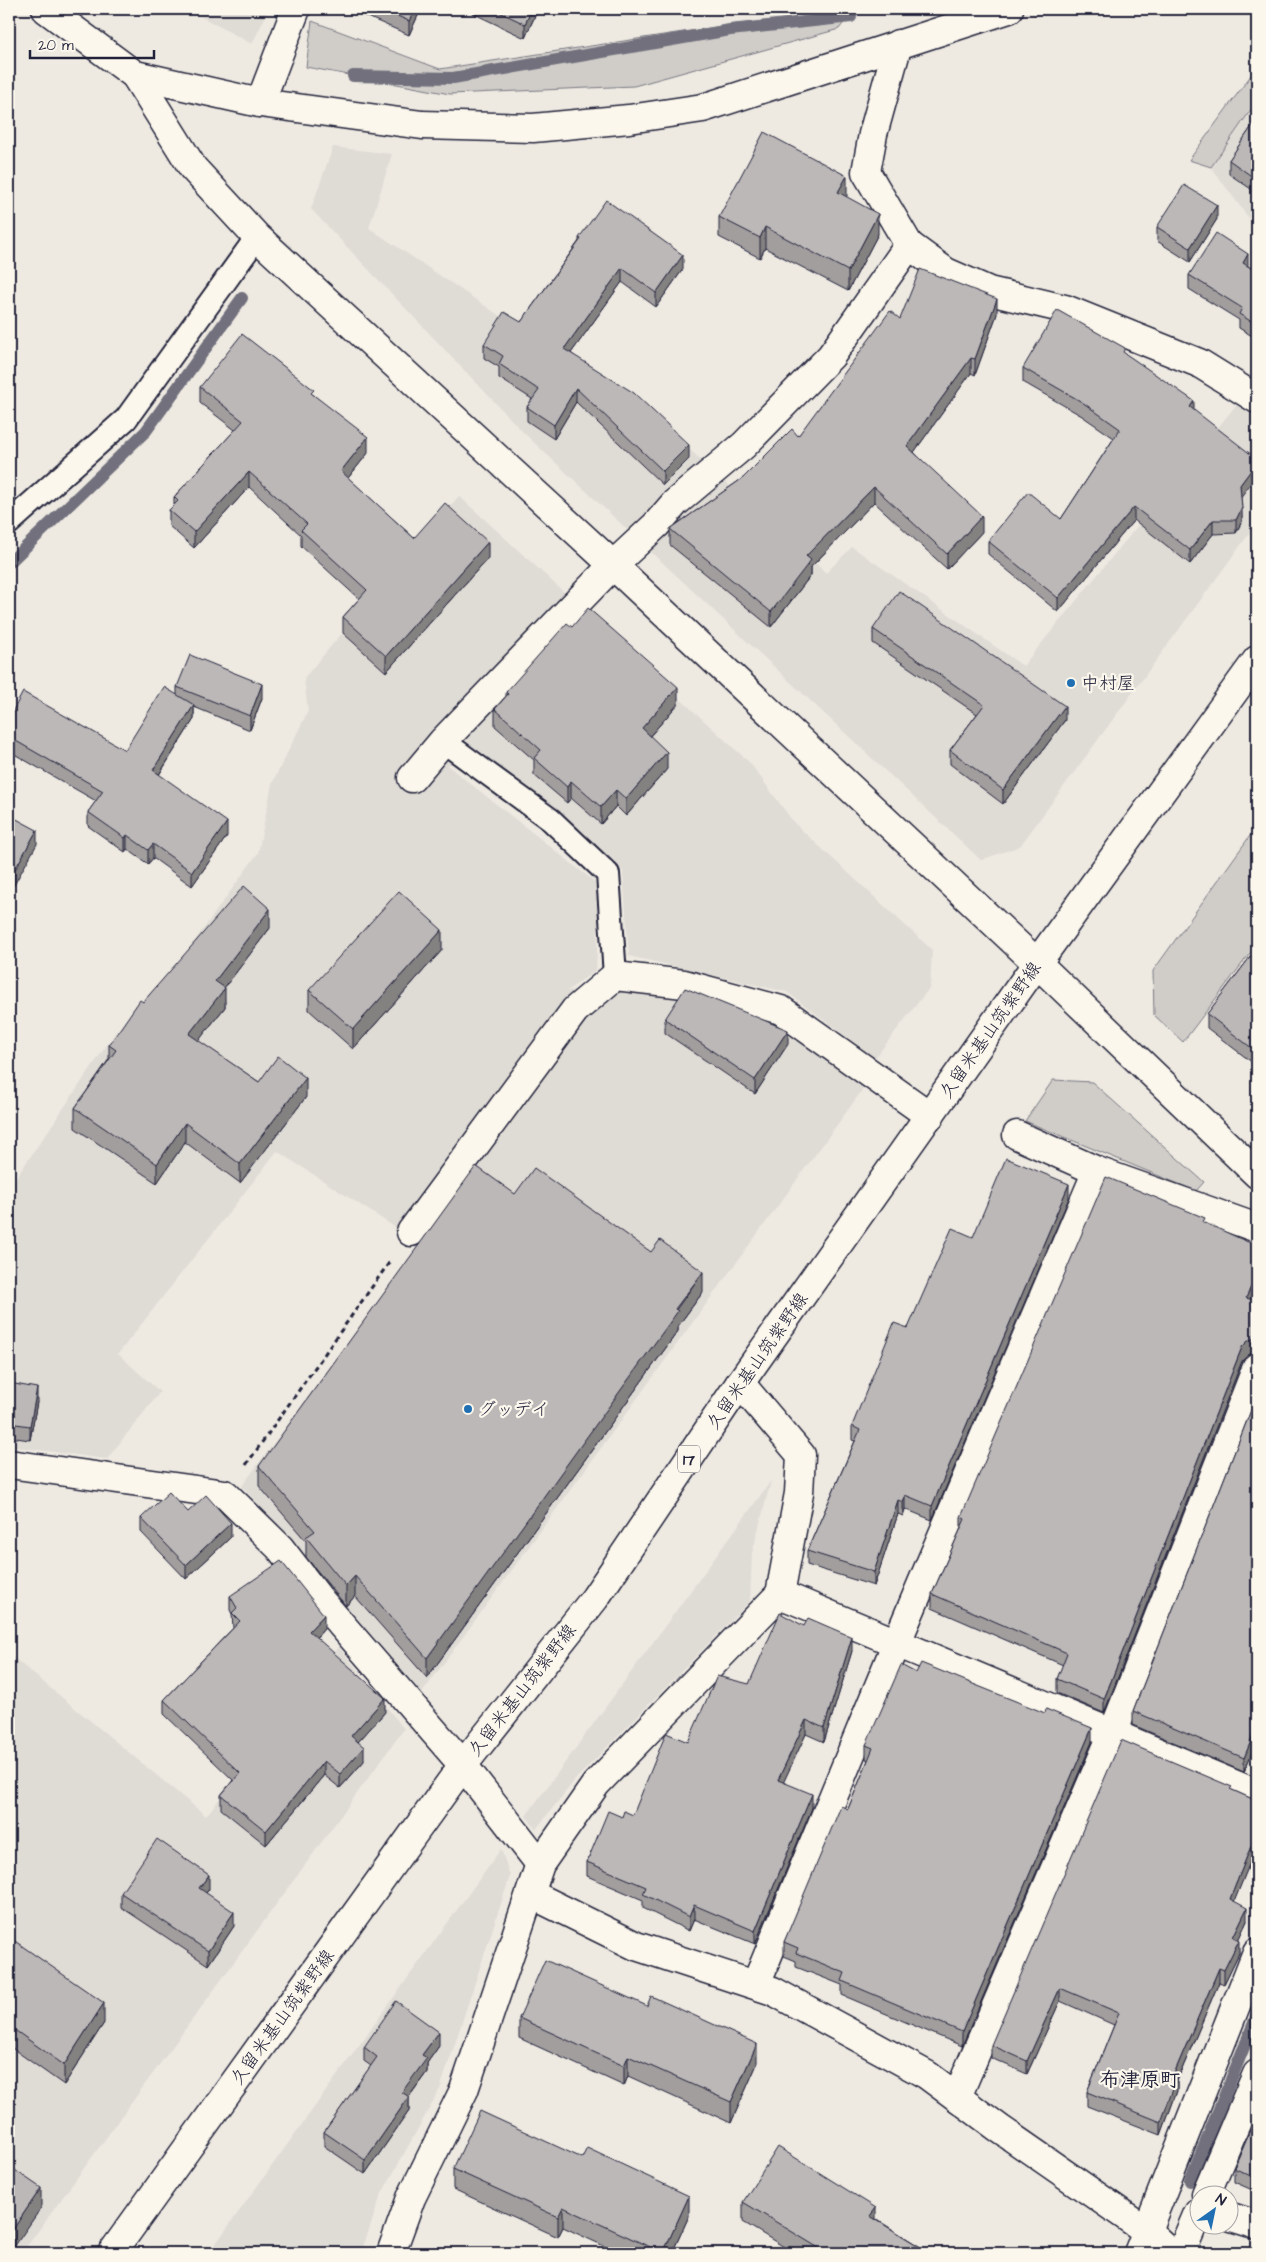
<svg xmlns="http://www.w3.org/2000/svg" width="1266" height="2262" font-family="'Architects Daughter','Klee One',sans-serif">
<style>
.built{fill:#dfdbd5}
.green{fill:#d0cdc9;stroke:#797882}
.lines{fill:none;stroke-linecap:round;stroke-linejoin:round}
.stream{stroke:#716f7c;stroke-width:12}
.service-casing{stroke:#22223b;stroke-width:26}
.minor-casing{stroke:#22223b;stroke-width:31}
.tertiary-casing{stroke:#22223b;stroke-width:31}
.primary-casing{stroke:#22223b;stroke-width:31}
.path{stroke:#22223b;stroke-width:3;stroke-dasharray:5 4;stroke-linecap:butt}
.service{stroke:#fbf7ec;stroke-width:22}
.minor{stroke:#fbf7ec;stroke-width:28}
.tertiary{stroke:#fbf7ec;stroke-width:28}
.primary{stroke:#fbf7ec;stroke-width:28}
.wall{fill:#a29e9e;stroke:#22223b}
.shaded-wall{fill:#848181;stroke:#22223b}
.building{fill:#bcb8b8;stroke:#22223b}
.poi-dot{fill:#1f6fb2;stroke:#fbf7ec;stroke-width:2}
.labels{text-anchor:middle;stroke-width:4.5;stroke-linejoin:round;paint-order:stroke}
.shield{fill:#fbf7ec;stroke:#636270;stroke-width:1}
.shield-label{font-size:16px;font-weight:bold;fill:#22223b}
.poi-label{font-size:18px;fill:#22223b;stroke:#fbf7ec;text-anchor:start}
.street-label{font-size:18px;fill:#22223b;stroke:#fbf7ec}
.quarter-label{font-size:20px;font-weight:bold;fill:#22223b;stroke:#fbf7ec}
</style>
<rect width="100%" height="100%" fill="#eeeae2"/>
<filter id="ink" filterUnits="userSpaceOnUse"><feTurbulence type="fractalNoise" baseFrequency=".02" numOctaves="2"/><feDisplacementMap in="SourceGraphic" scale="10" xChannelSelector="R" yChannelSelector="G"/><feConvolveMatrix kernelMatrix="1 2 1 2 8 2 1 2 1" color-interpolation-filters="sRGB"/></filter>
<g filter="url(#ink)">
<g class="built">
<polygon points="187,9 269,9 252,44"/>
<polygon points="1257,101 1257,229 1211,167"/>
<polygon points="333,147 392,154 369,228 509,322 626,392 826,573 852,547 1023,666 1238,403 1257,414 1257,523 1020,846 981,860 525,434 311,209"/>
<polygon points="459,496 750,763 794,823 932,950 930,987 875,1058 787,992 629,956 623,871 465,743 448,766 600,886 596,970 567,991 631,984 776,1026 866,1085 422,1693 242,1486 421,1244 277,1151 118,1354 160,1392 107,1459 9,1446 9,1188 115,1033 186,953 258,853 272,784 308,711 304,678"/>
<polygon points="771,1481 752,1553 750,1601 575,1780 536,1829 526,1816"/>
<polygon points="339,1647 404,1729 22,2253 9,2253 9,1654 206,1816"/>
<polygon points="501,1849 510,1876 440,2089 381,2195 361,2253 209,2253"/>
</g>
<g class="green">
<polygon points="852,12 839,29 634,86 450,94 306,67 312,21 440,69 729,25"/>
<polygon points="1257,67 1257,101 1211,167 1189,160"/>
<polygon points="1257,826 1257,944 1183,1042 1154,1015 1153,971"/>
<polygon points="1053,1080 1092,1082 1204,1182 1196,1191 1025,1121"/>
</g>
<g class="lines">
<g class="stream">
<polyline points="353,76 453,78 730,30 851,17"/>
<polyline points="9,563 146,431 242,298"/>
<polyline points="1190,2181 1257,2015"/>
</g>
<g class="service-casing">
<g id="service">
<polyline points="9,523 126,419 257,237"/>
<polyline points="443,741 551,820 608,874 615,976"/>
</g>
</g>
<g class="minor-casing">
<g id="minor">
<polyline points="898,44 873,134 866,172 909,245 946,272 989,291 1065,309 1199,363 1257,399"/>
<polyline points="260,103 296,9"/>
<polyline points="412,778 443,741 613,565 656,525 675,503 744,445 831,356 909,245"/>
<polyline points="1017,1135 1097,1171 1257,1228"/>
<polyline points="411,1232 575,1010 615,976 684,984 781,1010 930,1116"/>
<polyline points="9,1464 225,1494 280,1548 321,1601 463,1765 540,1864"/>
<polyline points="780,1594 1257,1794"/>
<polyline points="531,1894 636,1946 773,1991 927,2075 1000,2129 1147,2231 1171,2253"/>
<polyline points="756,1984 897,1642 1097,1171"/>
<polyline points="957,2097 1113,1733 1257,1367"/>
<polyline points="1206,2194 1257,2074"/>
<polyline points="1228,2216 1257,2225"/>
<polyline points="391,2253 411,2198 464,2090 540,1864 596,1784 780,1594 799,1493 801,1455 740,1383"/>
<polyline points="1138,2253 1257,1952"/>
<polyline points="1181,2253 1198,2213"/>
</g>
</g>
<g class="tertiary-casing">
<g id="tertiary">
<polyline points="46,9 135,75 260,103 422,125 533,128 629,119 703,108 1009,9"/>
<polyline points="135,75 193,168 257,237 613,565 1037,963 1257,1174"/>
</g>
</g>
<g class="primary-casing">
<polyline id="primary" points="112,2253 463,1765 595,1598 740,1383 1037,963 1257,660"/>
</g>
<polyline class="path" points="246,1465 391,1260"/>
<use href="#service" class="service"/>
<use href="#minor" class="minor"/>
<use href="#tertiary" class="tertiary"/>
<use href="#primary" class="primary"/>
</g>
<g class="wall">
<polygon points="349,9 421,9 409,35"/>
<polygon points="464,9 538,9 525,38"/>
<polygon points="1257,119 1257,193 1229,174 1229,160"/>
<polygon points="847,196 846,197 878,234 848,291 765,248 760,258 719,237 719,217"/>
<polygon points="1217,219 1190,262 1157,241 1157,227"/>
<polygon points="579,238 683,269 656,307 622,282 571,353 689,459 663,485 576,402 554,439 527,421 527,407 532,399 499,378 499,367 484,358 484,344 521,322 579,241"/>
<polygon points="1248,266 1257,272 1257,339 1239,328 1239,320 1189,289 1189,275"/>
<polygon points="997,314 975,375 971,373 914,452 982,532 947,569 874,502 811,567 811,575 771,627 670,545 670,529 743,478 798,436 900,319"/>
<polygon points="1125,354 1194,410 1241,497 1242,521 1236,533 1213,534 1190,564 1134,520 1058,612 988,554 988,541 1061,519 1114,438 1082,416 1023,382 1023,368"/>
<polygon points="200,387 314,395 368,453 348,478 414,538 488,558 386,672 343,633 343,617 359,599 301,546 301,535 249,487 194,548 169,526 169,510 174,505 174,497 235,430 200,403"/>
<polygon points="873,629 1065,720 1003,804 950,764 950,750 977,714 873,643"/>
<polygon points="177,687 262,698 250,730 194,707 194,719 159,775 227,836 192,886 153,858 148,864 127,849 125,852 88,826 88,812 96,801 9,751 9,718 125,750 177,695"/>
<polygon points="506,692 678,704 650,736 667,769 626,816 616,806 601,824 571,798 567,803 534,775 534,760 495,726 495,709 506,696"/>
<polygon points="270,928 224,988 225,1007 198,1041 259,1082 306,1097 240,1183 185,1142 157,1183 75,1128 75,1108 109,1059 109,1045 143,1002"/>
<polygon points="1257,948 1257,1066 1207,1028 1207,1014"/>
<polygon points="442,950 353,1049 309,1010 309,990"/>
<polygon points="665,1019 788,1044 755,1094 665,1033"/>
<polygon points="1257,1067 1257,1085 1255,1083 1255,1069"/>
<polygon points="515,1194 703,1292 678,1326 678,1331 427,1678 355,1596 346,1606 306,1557 306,1541 259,1486 259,1466"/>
<polygon points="1069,1198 932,1520 905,1509 903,1516 898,1514 874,1586 807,1565 807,1551 855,1441 852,1440 852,1426 908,1328 973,1237"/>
<polygon points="1205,1223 1252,1299 1257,1301 1257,1352 1255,1352 1248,1355 1242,1361 1104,1713 1057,1693 1057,1679 1063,1665 932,1608 932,1594 961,1528 961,1517"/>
<polygon points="9,1383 37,1402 30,1440 9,1437"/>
<polygon points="1257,1395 1257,1740 1244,1772 1133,1725 1133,1711"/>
<polygon points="188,1512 231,1537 186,1579 141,1532 141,1518"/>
<polygon points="230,1596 324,1629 316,1638 385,1712 358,1742 364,1761 340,1788 324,1775 266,1845 221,1809 221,1795 233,1780 164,1714 164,1700 233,1628 232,1614 230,1610"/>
<polygon points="804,1626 852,1651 824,1742 806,1734 783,1782 812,1808 755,1944 694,1919 689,1931 643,1908 643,1900 587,1876 587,1862 622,1817 633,1815 688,1742 749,1684"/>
<polygon points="916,1673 1092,1742 962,2046 842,1995 842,1985 796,1967 796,1961 784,1956 784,1942 848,1809 868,1760 866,1759 866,1745"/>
<polygon points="1232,1790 1257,1801 1257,1851 1255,1850 1234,1901 1247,1921 1238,1940 1239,1953 1224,1984 1219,1982 1177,2081 1177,2091 1161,2135 1087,2106 1087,2092 1114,2025 1060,2001 1027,2074 991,2058 991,2045"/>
<polygon points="209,1889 206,1893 234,1926 208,1965 121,1907 121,1893"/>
<polygon points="9,1937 104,2023 64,2085 9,2046"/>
<polygon points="519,2018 757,2064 731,2123 628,2076 624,2086 519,2038"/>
<polygon points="439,2046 427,2063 427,2072 409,2097 409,2111 365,2174 324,2146 324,2132 371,2066 364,2061 364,2047"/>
<polygon points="1257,2114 1257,2192 1234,2182 1234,2168"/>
<polygon points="453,2169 689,2216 672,2253 619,2253 563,2227 558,2237 453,2189"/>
<polygon points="743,2202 876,2219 930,2253 794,2253 743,2222"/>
</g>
<g class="shaded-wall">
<polygon points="415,9 421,9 409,35 409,21"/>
<polygon points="532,9 538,9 525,38 525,24"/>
<polygon points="847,176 847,196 838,213 838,192"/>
<polygon points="1217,205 1217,219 1190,262 1190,248"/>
<polygon points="878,214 878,234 848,291 848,271"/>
<polygon points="765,227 765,248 760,258 760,238"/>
<polygon points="1248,254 1248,268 1243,263"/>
<polygon points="683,255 683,269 656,307 656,293"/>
<polygon points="622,268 622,282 564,363 564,349"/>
<polygon points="997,299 997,314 975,375 975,359"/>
<polygon points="971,358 971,373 907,462 907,446"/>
<polygon points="576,388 576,402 554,439 554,425"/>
<polygon points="1194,401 1194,414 1190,407"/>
<polygon points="368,437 368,453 341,487 341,471"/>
<polygon points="689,445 689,459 663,485 663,471"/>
<polygon points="1257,462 1257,475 1240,498 1240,485"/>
<polygon points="249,472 249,487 194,548 194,532"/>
<polygon points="874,487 874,502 811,567 811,575 771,627 771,612 806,556"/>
<polygon points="1134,507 1134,520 1058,612 1058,598"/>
<polygon points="1242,508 1242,521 1236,533 1236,520"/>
<polygon points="982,516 982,532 947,569 947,554"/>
<polygon points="1213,520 1213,534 1190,564 1190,550"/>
<polygon points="488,542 488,558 386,672 386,656"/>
<polygon points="262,684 262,698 250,730 250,716"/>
<polygon points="678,687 678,704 642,745 642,728"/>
<polygon points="194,705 194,719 153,784 153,770"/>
<polygon points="1065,706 1065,720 1003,804 1003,790"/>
<polygon points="667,752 667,769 626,816 626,799"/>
<polygon points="571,781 571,798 567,803 567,787"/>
<polygon points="616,790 616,806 601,824 601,807"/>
<polygon points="227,822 227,836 192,886 192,872"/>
<polygon points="37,830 37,844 9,894 9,880"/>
<polygon points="127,835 127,849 125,852 125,838"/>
<polygon points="153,844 153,858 148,864 148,850"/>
<polygon points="270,909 270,928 215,1000 215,981"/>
<polygon points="442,930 442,950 353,1049 353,1029"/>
<polygon points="225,988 225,1007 189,1053 189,1034"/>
<polygon points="788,1030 788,1044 755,1094 755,1080"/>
<polygon points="306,1078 306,1097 240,1183 240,1164"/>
<polygon points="185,1123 185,1142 157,1183 157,1164"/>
<polygon points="1069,1184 1069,1198 932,1520 932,1506"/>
<polygon points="703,1272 703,1292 678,1326 678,1331 427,1678 427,1658"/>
<polygon points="1257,1273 1257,1287 1246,1311 1246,1298"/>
<polygon points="1255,1338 1255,1352 1248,1355 1242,1361 1104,1713 1104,1699 1242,1347 1248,1341"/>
<polygon points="37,1388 37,1402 30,1440 30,1426"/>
<polygon points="905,1495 905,1509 903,1516 903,1502"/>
<polygon points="898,1500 898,1514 874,1586 874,1572"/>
<polygon points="231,1523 231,1537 186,1579 186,1565"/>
<polygon points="355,1576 355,1596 346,1606 346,1586"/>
<polygon points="324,1615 324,1629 309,1645 309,1631"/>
<polygon points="852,1637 852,1651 824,1742 824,1728"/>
<polygon points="385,1698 385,1712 351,1750 351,1736"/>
<polygon points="806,1720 806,1734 778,1794 778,1780"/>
<polygon points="1257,1726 1257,1740 1244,1772 1244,1758"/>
<polygon points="1092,1728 1092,1742 962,2046 962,2032"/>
<polygon points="364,1747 364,1761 340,1788 340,1774"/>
<polygon points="324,1761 324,1775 266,1845 266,1831"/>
<polygon points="812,1794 812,1808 755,1944 755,1931"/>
<polygon points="1255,1836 1255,1850 1230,1912 1230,1899"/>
<polygon points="209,1875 209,1889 199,1902 199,1888"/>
<polygon points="694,1905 694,1919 689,1931 689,1917"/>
<polygon points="1247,1908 1247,1921 1233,1951 1233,1937"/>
<polygon points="234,1912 234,1926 208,1965 208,1951"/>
<polygon points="1239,1940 1239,1953 1224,1984 1224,1970"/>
<polygon points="1219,1968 1219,1982 1177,2081 1177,2091 1161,2135 1161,2122 1173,2076"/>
<polygon points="1060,1988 1060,2001 1027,2074 1027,2061"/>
<polygon points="104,2003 104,2023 64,2085 64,2065"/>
<polygon points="439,2032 439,2046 427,2063 427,2072 402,2106 402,2092 422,2055"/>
<polygon points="757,2044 757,2064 731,2123 731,2102"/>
<polygon points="628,2056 628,2076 624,2086 624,2066"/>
<polygon points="409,2097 409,2111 365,2174 365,2160"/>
<polygon points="41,2188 41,2208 10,2253 9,2253 9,2235"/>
<polygon points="689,2196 689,2216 672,2253 663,2253"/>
<polygon points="563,2207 563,2227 558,2237 558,2217"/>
<polygon points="876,2208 876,2228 870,2216"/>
</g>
<g class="building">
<polygon points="381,9 415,9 409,21"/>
<polygon points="493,9 532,9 525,24"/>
<polygon points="1257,119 1257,180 1229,160"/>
<polygon points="764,132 847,176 838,192 878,214 848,271 765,227 760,238 719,217"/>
<polygon points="1184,185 1217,205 1190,248 1157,227"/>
<polygon points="606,200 683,255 656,293 622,268 564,349 634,393 689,445 663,471 576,388 554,425 527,407 539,390 499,364 503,356 484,344 504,312 521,322 581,239 579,238"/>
<polygon points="1216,233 1248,254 1243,263 1257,272 1257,325 1239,314 1242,308 1189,275"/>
<polygon points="920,269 997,299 975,359 971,358 907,446 982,516 947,554 874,487 806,556 811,560 771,612 670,529 743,478 792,429 798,436 890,311 900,319"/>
<polygon points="1057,310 1125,348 1123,352 1194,401 1190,407 1257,459 1257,462 1240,485 1242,508 1236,520 1213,520 1190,550 1134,507 1058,598 988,541 1028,492 1061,519 1120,429 1082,402 1023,368"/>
<polygon points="242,334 314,390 311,393 368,437 341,471 414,538 445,503 488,542 386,656 343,617 367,590 301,530 307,524 249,472 194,532 169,510 178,501 174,497 243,421 200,387"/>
<polygon points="899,591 1065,706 1003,790 950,750 984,705 873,629"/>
<polygon points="588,608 678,687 642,728 667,752 626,799 616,790 601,807 571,781 567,787 534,758 541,750 495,709 508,694 506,692 567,623 572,627"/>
<polygon points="190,655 262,684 250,716 177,687"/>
<polygon points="164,687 194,705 153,770 227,822 192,872 153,844 148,850 127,835 125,838 88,812 103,791 9,737 9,718 23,692 125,750"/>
<polygon points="9,815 37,830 9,880"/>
<polygon points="244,886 270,909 215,981 225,988 189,1034 259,1082 278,1056 306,1078 240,1164 185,1123 157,1164 75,1108 116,1050 109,1045 140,1000 143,1002"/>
<polygon points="399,891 442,930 353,1029 309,990"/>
<polygon points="1257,948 1257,1052 1207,1014"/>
<polygon points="685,988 788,1030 755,1080 665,1019"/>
<polygon points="1006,1158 1069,1184 932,1506 905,1495 903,1502 898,1500 874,1572 807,1551 860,1430 852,1426 894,1323 908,1328 952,1228 973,1237"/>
<polygon points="476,1166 515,1194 534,1168 651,1252 660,1240 703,1272 675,1309 678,1311 427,1658 355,1576 346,1586 306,1537 315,1531 259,1466"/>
<polygon points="1106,1177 1205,1218 1203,1222 1257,1246 1257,1273 1246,1298 1257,1301 1257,1338 1255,1338 1248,1341 1242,1347 1104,1699 1057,1679 1067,1653 932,1594 965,1519 961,1517"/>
<polygon points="9,1383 37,1388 30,1426 9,1423"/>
<polygon points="1257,1395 1257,1726 1244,1758 1133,1711"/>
<polygon points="169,1492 188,1512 206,1495 231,1523 186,1565 141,1518"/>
<polygon points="281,1561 324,1615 309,1631 385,1698 351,1736 364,1747 340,1774 324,1761 266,1831 221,1795 240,1773 164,1700 240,1621 232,1613 237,1608 230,1596"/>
<polygon points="780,1613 804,1626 808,1618 852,1637 824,1728 806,1720 778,1780 812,1794 755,1931 694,1905 689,1917 643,1894 646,1887 587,1862 608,1811 622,1817 624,1811 633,1815 666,1733 688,1742 717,1676 749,1684"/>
<polygon points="921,1663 1045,1713 1046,1709 1092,1728 962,2032 842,1981 845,1973 796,1953 798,1948 784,1942 841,1806 848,1809 873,1748 866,1745 901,1665 916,1673"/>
<polygon points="1121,1740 1232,1787 1230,1789 1257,1801 1257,1838 1255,1836 1230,1899 1247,1908 1233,1937 1239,1940 1224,1970 1219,1968 1173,2076 1177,2078 1161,2122 1087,2092 1119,2013 1060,1988 1027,2061 991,2045"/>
<polygon points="157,1839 209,1875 199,1888 234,1912 208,1951 121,1893"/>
<polygon points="9,1937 104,2003 64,2065 9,2026"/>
<polygon points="545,1960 647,2006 651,1996 757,2044 731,2102 628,2056 624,2066 519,2018"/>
<polygon points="396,2001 439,2032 422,2055 427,2058 402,2092 409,2097 365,2160 324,2132 377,2057 364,2047"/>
<polygon points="480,2111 582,2158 587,2148 689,2196 663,2253 563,2207 558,2217 453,2169"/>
<polygon points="1257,2114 1257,2179 1234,2168"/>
<polygon points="778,2147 876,2208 870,2216 930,2253 827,2253 743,2202"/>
<polygon points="9,2166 41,2188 9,2235"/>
<polygon points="427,2250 433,2253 425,2253"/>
</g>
</g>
<g class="poi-dot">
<circle cx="1071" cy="683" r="5"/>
<circle cx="468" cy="1409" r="5"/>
</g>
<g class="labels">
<rect class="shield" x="678" y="1445.5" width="22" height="27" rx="4"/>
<g class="shield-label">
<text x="689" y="1465">17</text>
</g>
<g class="poi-label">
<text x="1081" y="689">中村屋</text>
<text x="478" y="1415">グッデイ</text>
</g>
<g class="street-label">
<text transform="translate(990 1030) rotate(-55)" y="6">久留米基山筑紫野線</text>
<text transform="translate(757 1361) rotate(-55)" y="6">久留米基山筑紫野線</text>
<text transform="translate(522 1690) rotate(-52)" y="6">久留米基山筑紫野線</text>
<text transform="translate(282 2017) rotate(-54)" y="6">久留米基山筑紫野線</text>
</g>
<g class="quarter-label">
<text x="1140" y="2086">布津原町</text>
</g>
</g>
<rect width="1266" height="2262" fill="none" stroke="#fbf7ec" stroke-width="30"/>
<rect x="15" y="15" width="1236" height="2232" fill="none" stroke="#22223b" stroke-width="2" filter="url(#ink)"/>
<g transform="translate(1214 2210) rotate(33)"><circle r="24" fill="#fbf7ec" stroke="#a4a2a5"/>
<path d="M0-4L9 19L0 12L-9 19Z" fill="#1f6fb2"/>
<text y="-8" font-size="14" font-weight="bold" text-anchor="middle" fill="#22223b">N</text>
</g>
<path d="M30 50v8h124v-8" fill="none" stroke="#22223b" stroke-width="2.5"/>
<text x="38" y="50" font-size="15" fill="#22223b" stroke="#fbf7ec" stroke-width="4" paint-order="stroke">20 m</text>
</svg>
